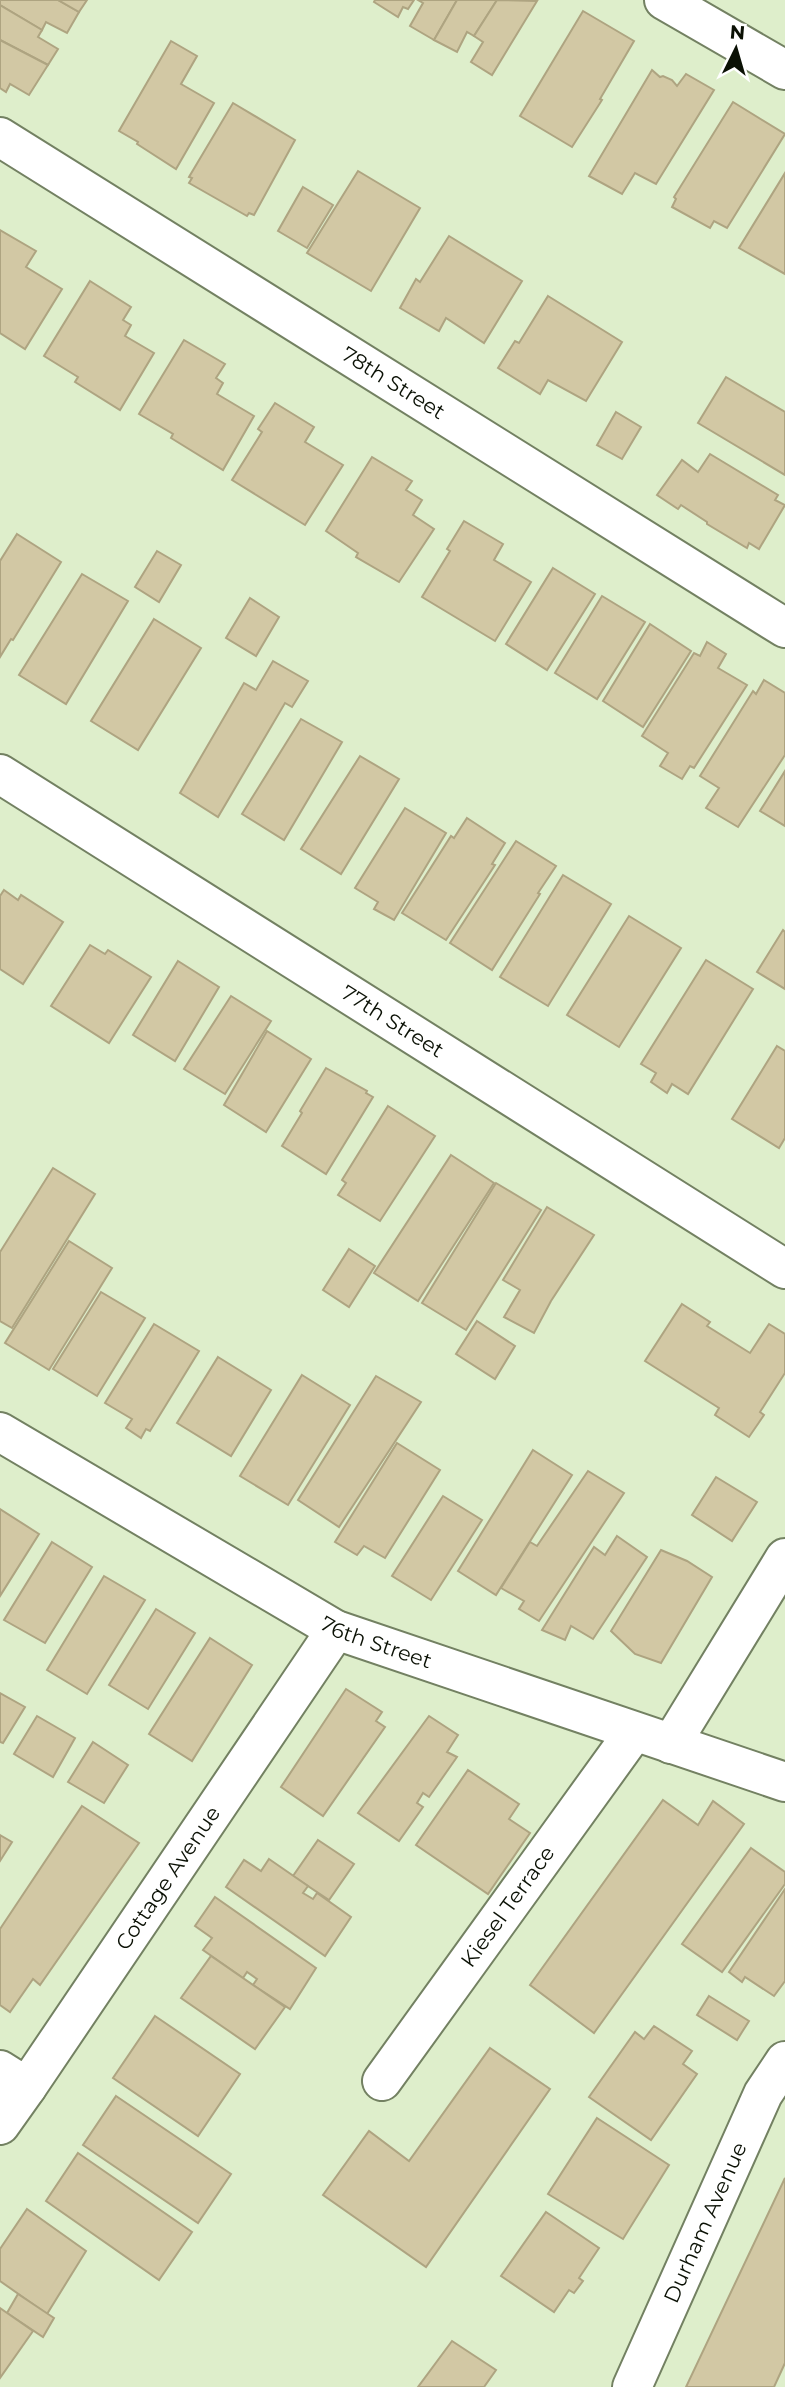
<svg xmlns="http://www.w3.org/2000/svg" width="785" height="2387" font-family="Montserrat,sans-serif">
<style>
.building{fill:#d2c8a4;stroke:#aea481;stroke-width:2}
.lines{fill:none;stroke-linecap:round;stroke-linejoin:round}
.minor-casing{stroke:#738162;stroke-width:42}
.tertiary-casing{stroke:#738162;stroke-width:42}
.minor{stroke:#fff;stroke-width:38}
.tertiary{stroke:#fff;stroke-width:38}
.labels{text-anchor:middle;stroke-width:6;stroke-linejoin:round;paint-order:stroke}
.street-label{font-size:21px;fill:#0b1105;stroke:#fff}
</style>
<rect width="100%" height="100%" fill="#deeecb"/>
<g class="building">
<polygon points="0,0 58,0 79,12 67,33 46,22 42,30 0,5"/>
<polygon points="58,0 87,0 79,12"/>
<polygon points="375,0 414,0 408,9 403,7 398,17 374,2"/>
<polygon points="418,0 457,0 434,40 410,26 423,3"/>
<polygon points="457,0 497,0 474,36 467,32 457,52 434,40"/>
<polygon points="497,0 537,1 492,75 471,62 483,42 474,36"/>
<polygon points="0,5 42,30 38,37 58,49 48,65 0,40"/>
<polygon points="583,11 634,41 600,99 602,100 572,147 520,116"/>
<polygon points="0,40 48,65 29,95 10,84 6,92 0,88"/>
<polygon points="171,41 197,56 181,84 214,103 176,169 137,144 138,142 119,131"/>
<polygon points="652,70 660,77 663,76 672,80 677,86 686,74 714,90 656,184 635,173 622,194 589,176"/>
<polygon points="733,102 785,134 727,228 714,221 710,228 672,207 676,199 674,197"/>
<polygon points="233,103 295,140 254,215 249,213 247,216 189,183 192,178 189,177"/>
<polygon points="358,171 420,208 371,291 307,253"/>
<polygon points="785,173 785,274 739,248"/>
<polygon points="303,187 333,205 307,248 278,231"/>
<polygon points="0,230 36,251 26,267 62,289 25,349 0,333"/>
<polygon points="449,236 522,281 484,343 446,318 439,331 400,308 416,279 420,282"/>
<polygon points="90,281 131,307 123,320 131,325 125,336 154,353 120,410 75,382 78,377 44,356"/>
<polygon points="548,296 622,342 586,401 548,380 540,394 498,368 515,341 519,343"/>
<polygon points="184,340 225,364 216,378 223,383 217,394 254,416 223,470 171,438 173,434 139,414"/>
<polygon points="726,377 785,412 785,475 698,423"/>
<polygon points="275,403 314,427 305,442 343,465 305,525 232,480 262,432 258,429"/>
<polygon points="616,412 641,427 622,459 597,445"/>
<polygon points="710,454 778,495 775,500 785,505 759,549 749,543 747,548 707,524 707,522 681,505 678,509 657,495 682,460 698,472"/>
<polygon points="372,457 412,481 406,490 422,500 413,515 434,529 399,582 356,557 358,553 326,531"/>
<polygon points="464,521 503,544 494,560 531,582 495,641 422,597 450,551 447,549"/>
<polygon points="17,534 61,562 13,640 11,639 0,657 0,561"/>
<polygon points="157,551 181,565 159,602 135,587"/>
<polygon points="553,568 595,594 547,670 506,644"/>
<polygon points="82,574 128,601 66,704 19,675"/>
<polygon points="602,596 645,622 597,699 555,673"/>
<polygon points="250,598 279,617 256,656 226,638"/>
<polygon points="154,619 201,648 138,750 91,721"/>
<polygon points="650,624 691,651 643,727 603,701"/>
<polygon points="707,642 726,654 718,668 747,685 694,768 690,766 682,779 660,766 668,753 642,736 694,653 700,656"/>
<polygon points="273,661 308,681 292,707 285,703 218,817 180,793 244,683 256,690"/>
<polygon points="764,680 785,693 785,755 738,827 706,808 719,788 700,776 753,691 756,694"/>
<polygon points="301,719 342,742 284,840 242,814"/>
<polygon points="360,756 399,779 341,874 301,849"/>
<polygon points="785,771 785,826 760,811"/>
<polygon points="405,808 446,833 394,920 374,909 378,902 355,888"/>
<polygon points="467,818 505,843 492,864 495,865 446,940 402,913 451,836 454,838"/>
<polygon points="516,841 556,866 538,893 540,894 492,970 450,943"/>
<polygon points="563,875 611,904 548,1006 500,977"/>
<polygon points="4,890 18,900 21,895 63,922 23,984 0,969 0,896"/>
<polygon points="629,916 681,948 619,1047 567,1015"/>
<polygon points="783,930 785,932 785,989 757,972"/>
<polygon points="90,945 105,954 108,950 151,977 109,1043 51,1006"/>
<polygon points="706,960 753,989 688,1094 672,1084 667,1093 651,1082 656,1073 641,1064"/>
<polygon points="178,961 219,987 175,1061 133,1035"/>
<polygon points="231,996 271,1021 225,1094 184,1069"/>
<polygon points="267,1031 311,1059 266,1132 224,1105"/>
<polygon points="777,1046 785,1051 785,1138 779,1148 732,1119"/>
<polygon points="326,1068 367,1091 366,1093 373,1097 326,1174 282,1146 302,1113 300,1111"/>
<polygon points="388,1106 435,1136 380,1221 338,1195 346,1183 342,1180"/>
<polygon points="451,1155 494,1183 418,1301 374,1273"/>
<polygon points="53,1168 95,1194 12,1328 0,1321 0,1252"/>
<polygon points="496,1183 541,1210 466,1330 422,1303"/>
<polygon points="547,1207 594,1235 551,1301 534,1333 504,1317 520,1290 503,1280"/>
<polygon points="69,1241 112,1268 49,1370 5,1343"/>
<polygon points="349,1249 375,1266 349,1307 323,1290"/>
<polygon points="101,1292 145,1318 97,1396 53,1369"/>
<polygon points="682,1304 710,1322 707,1326 750,1353 769,1324 785,1334 785,1373 760,1412 764,1415 749,1437 715,1415 719,1408 645,1361"/>
<polygon points="477,1321 515,1346 495,1379 456,1354"/>
<polygon points="154,1324 199,1351 150,1431 146,1429 141,1438 126,1428 132,1419 105,1403"/>
<polygon points="218,1357 271,1390 231,1456 177,1423"/>
<polygon points="302,1375 350,1405 288,1505 240,1476"/>
<polygon points="376,1376 421,1402 339,1527 298,1500"/>
<polygon points="397,1443 440,1470 385,1558 364,1546 357,1555 335,1542"/>
<polygon points="533,1450 572,1475 496,1595 458,1571"/>
<polygon points="588,1471 624,1493 539,1621 519,1609 524,1601 501,1588 530,1542 537,1546"/>
<polygon points="716,1477 757,1502 732,1541 692,1515"/>
<polygon points="443,1496 482,1520 431,1600 392,1576"/>
<polygon points="0,1509 39,1534 0,1596"/>
<polygon points="617,1536 647,1557 593,1639 571,1626 565,1640 542,1630 594,1547 605,1555"/>
<polygon points="52,1542 92,1567 45,1643 4,1620"/>
<polygon points="661,1550 687,1561 712,1577 661,1663 635,1654 611,1631"/>
<polygon points="104,1576 145,1600 87,1694 47,1670"/>
<polygon points="156,1609 195,1633 148,1709 109,1685"/>
<polygon points="210,1638 252,1665 192,1761 149,1734"/>
<polygon points="346,1689 382,1712 376,1721 385,1727 323,1816 281,1787"/>
<polygon points="0,1693 25,1707 3,1743 0,1742"/>
<polygon points="37,1716 75,1738 53,1777 14,1754"/>
<polygon points="429,1716 458,1735 447,1752 457,1757 429,1797 423,1793 417,1803 423,1807 399,1841 358,1813"/>
<polygon points="93,1742 128,1765 104,1803 68,1782"/>
<polygon points="468,1770 519,1804 509,1819 530,1833 488,1894 416,1845"/>
<polygon points="663,1800 698,1825 713,1801 744,1824 594,2033 530,1985"/>
<polygon points="82,1806 139,1843 40,1985 33,1979 10,2012 0,2005 0,1929"/>
<polygon points="0,1835 12,1842 0,1861"/>
<polygon points="318,1840 354,1864 329,1900 293,1876"/>
<polygon points="751,1848 785,1872 785,1884 722,1972 682,1944"/>
<polygon points="269,1859 308,1886 303,1893 313,1899 317,1893 351,1917 325,1956 226,1887 244,1860 261,1871"/>
<polygon points="785,1889 785,1981 774,1996 745,1977 742,1982 729,1972"/>
<polygon points="215,1897 316,1968 290,2009 253,1985 257,1979 247,1972 243,1978 203,1950 212,1938 195,1926"/>
<polygon points="211,1956 285,2007 255,2049 181,1998"/>
<polygon points="709,1996 749,2021 737,2040 697,2015"/>
<polygon points="155,2016 240,2074 198,2136 113,2078"/>
<polygon points="654,2026 692,2051 683,2064 697,2074 651,2140 589,2097 635,2032 644,2039"/>
<polygon points="490,2048 550,2089 426,2267 323,2195 369,2131 409,2161"/>
<polygon points="116,2096 231,2174 198,2223 83,2145"/>
<polygon points="597,2118 669,2165 623,2239 548,2194"/>
<polygon points="78,2153 192,2232 159,2280 46,2201"/>
<polygon points="785,2178 785,2363 774,2387 686,2387"/>
<polygon points="27,2209 86,2251 47,2314 0,2281 0,2249"/>
<polygon points="546,2212 599,2248 579,2278 583,2281 574,2293 569,2290 554,2312 501,2276"/>
<polygon points="18,2294 54,2318 43,2337 7,2313"/>
<polygon points="0,2308 33,2331 0,2378"/>
<polygon points="452,2341 496,2370 484,2387 418,2387"/>
</g>
<g class="lines">
<g class="minor-casing">
<g id="minor">
<polyline points="664,0 785,70"/>
<path id="s1" d="M 0,137 L 785,628"/>
<path id="s2" d="M 0,774 L 785,1269"/>
<polyline points="671,1744 785,1558"/>
<path id="s3" d="M 382,2081 L 634,1732"/>
<polyline points="0,2125 27,2087"/>
<path id="s4" d="M 632,2387 L 763,2094 L 785,2061"/>
</g>
</g>
<g class="tertiary-casing">
<g id="tertiary">
<path id="s5" d="M 0,1432 L 336,1630 L 785,1782"/>
<path id="s6" d="M 0,2070 L 27,2087 L 336,1630"/>
</g>
</g>
<use href="#minor" class="minor"/>
<use href="#tertiary" class="tertiary"/>
</g>
<g class="labels">
<g class="street-label">
<text dy="7" stroke="none"><textPath href="#s1" startOffset="464">78th Street</textPath></text>
<text dy="7" stroke="none"><textPath href="#s2" startOffset="464">77th Street</textPath></text>
<text dy="7" stroke="none"><textPath href="#s5" startOffset="432">76th Street</textPath></text>
<text dy="7" stroke="none"><textPath href="#s6" startOffset="284">Cottage Avenue</textPath></text>
<text dy="7" stroke="none"><textPath href="#s3" startOffset="215">Kiesel Terrace</textPath></text>
<text dy="7" stroke="none"><textPath href="#s4" startOffset="180">Durham Avenue</textPath></text>
</g>
</g>
<g transform="translate(736 49) rotate(5)" stroke="#ffffff" stroke-width="5" paint-order="stroke">
<path d="M0-5L12 26L0 18L-12 26Z" fill="#0b1105"/>
<text y="-10" font-size="19" font-weight="bold" text-anchor="middle" fill="#0b1105">N</text>
</g>
</svg>
